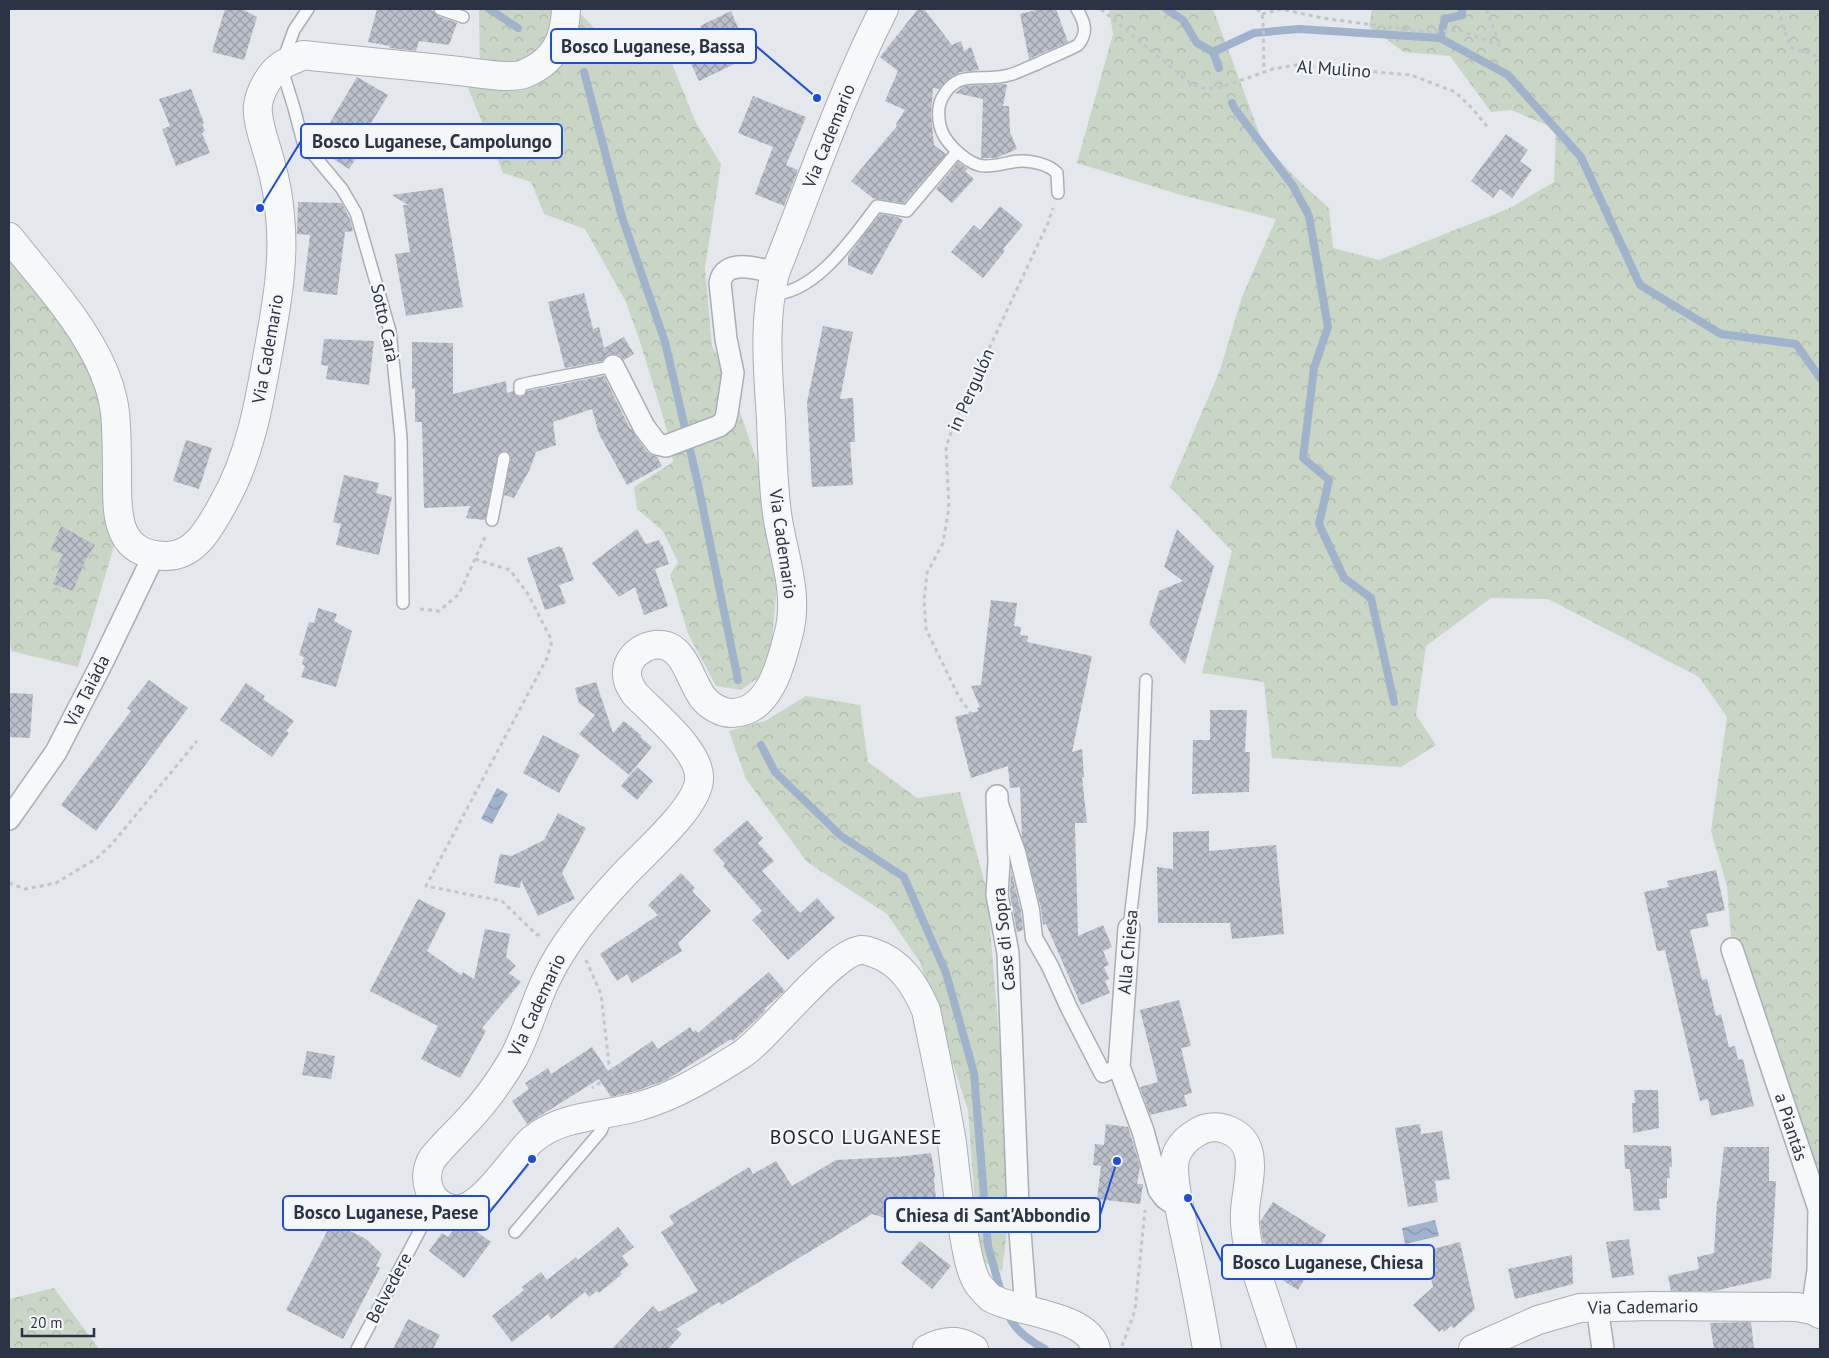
<svg xmlns="http://www.w3.org/2000/svg" width="1829" height="1358" font-family="'PT Sans',sans-serif">
<style>
.forest{fill:url(#forest-crowns)}
.water{fill:url(#water-waves)}
.lines{fill:none;stroke-linecap:round;stroke-linejoin:round}
.stream{stroke:#9fb4cc;stroke-width:8}
.building{fill:url(#building-cross-hatch)}
.service-casing{stroke:#a9aeb7;stroke-width:14}
.pedestrian-casing{stroke:#a9aeb7;stroke-width:19}
.minor-casing{stroke:#a9aeb7;stroke-width:24}
.tertiary-casing{stroke:#a9aeb7;stroke-width:30}
.path{stroke:#c2c5cb;stroke-width:3;stroke-dasharray:4 4;stroke-linecap:butt}
.service{stroke:#f7f8fa;stroke-width:11}
.pedestrian{stroke:#f7f8fa;stroke-width:16}
.minor{stroke:#f7f8fa;stroke-width:21}
.tertiary{stroke:#f7f8fa;stroke-width:28}
.labels{text-anchor:middle;stroke-width:4.5;stroke-linejoin:round;paint-order:stroke}
.street-label{font-size:18px;fill:#2b3445;stroke:#f4f6f9}
.quarter-label{font-size:20px;letter-spacing:1px;fill:#1d2536;stroke:#f4f6f9}
.leader{fill:none;stroke:#1d4ed8;stroke-width:2}
.callout-dot{fill:#1d4ed8;stroke:#f4f6f9;stroke-width:2}
.callout{fill:#f4f6f9;stroke:#1d4ed8;stroke-width:2}
.callout-label{font-size:19px;text-anchor:middle;font-weight:bold;fill:#2b3445}
</style>
<defs>
<pattern id="forest-crowns" width="20" height="18" patternUnits="userSpaceOnUse" patternTransform="scale(1.25)"><rect width="20" height="18" fill="#c9d6c5"/><path d="M2 6a3 3 0 1 1 6 0M12 15a3 3 0 1 1 6 0" fill="none" stroke="#adb8ab"/></pattern>
<pattern id="water-waves" width="16" height="10" patternUnits="userSpaceOnUse" patternTransform="scale(1.25)"><rect width="16" height="10" fill="#9fb4cc"/><path d="M0 5q4-4 8 0t8 0" fill="none" stroke="#8293a7"/></pattern>
<pattern id="building-cross-hatch" width="8" height="8" patternUnits="userSpaceOnUse" patternTransform="scale(1.25)"><rect width="8" height="8" fill="#bbc0ca"/><path d="M0 0l8 8M0 8l8-8" fill="none" stroke="#989da6"/></pattern>
</defs>
<rect width="100%" height="100%" fill="#e4e7ec"/>
<g class="forest">
<polygon points="479,9 576,9 619,54 641,59 649,38 658,29 696,123 721,164 705,268 712,346 727,374 761,473 777,584 772,641 761,676 741,690 716,686 688,633 670,575 678,562 663,531 637,509 634,487 673,462 667,430 641,345 626,302 585,229 544,214 531,182 503,173 461,71 480,74"/>
<polygon points="1109,9 1213,9 1263,143 1300,182 1329,208 1333,248 1379,260 1508,209 1554,182 1556,129 1511,110 1491,112 1450,56 1404,52 1369,27 1372,9 1820,9 1820,1207 1732,949 1727,886 1711,831 1727,717 1699,677 1548,599 1491,598 1426,646 1416,715 1436,745 1401,767 1272,758 1264,682 1202,673 1232,551 1170,487 1220,370 1242,297 1276,219 1181,195 1077,163 1113,34"/>
<polygon points="9,237 95,354 120,526 78,667 11,651 9,626"/>
<polygon points="806,696 860,705 868,762 917,798 960,792 987,891 1009,1157 1010,1207 1002,1271 979,1260 968,1110 920,962 887,914 807,862 746,779 729,731 765,721"/>
<polygon points="54,1288 99,1349 9,1349 9,1299"/>
</g>
<g class="water">
<polygon points="497,788 508,794 492,824 481,819"/>
<polygon points="1435,1220 1439,1236 1405,1244 1402,1228"/>
</g>
<g class="lines">
<g class="stream">
<polyline points="489,9 518,28"/>
<polyline points="1166,9 1183,20 1197,43 1213,52 1254,33 1299,29 1440,38 1508,75 1581,157 1640,285 1721,334 1796,344 1820,378"/>
<polyline points="1440,38 1445,19 1462,15 1462,9"/>
<polyline points="1213,52 1219,68"/>
<polyline points="584,72 622,217 665,342 698,484 738,680"/>
<polyline points="1232,103 1235,109 1293,186 1309,216 1328,327 1314,368 1303,458 1329,480 1319,524 1344,578 1371,598 1394,702"/>
<polyline points="761,745 775,772 841,836 904,877 946,973 974,1073 988,1246 1002,1296"/>
<path d="M 1007,1311 C 1012,1329 1030,1341 1045,1349"/>
</g>
</g>
<g class="building">
<polygon points="225,9 242,9 257,17 244,60 212,52"/>
<polygon points="377,9 427,9 433,11 438,16 457,23 449,45 419,41 416,51 389,48 390,46 368,42"/>
<polygon points="918,9 924,9 952,45 961,41 964,51 971,47 979,70 960,72 951,77 939,89 933,88 931,115 934,145 946,154 904,203 878,199 874,199 851,181 897,126 896,124 905,110 885,101 898,71 880,57"/>
<polygon points="1040,9 1056,9 1068,42 1029,59 1020,14"/>
<polygon points="731,11 740,32 738,33 749,57 699,81 684,49 707,39 700,26"/>
<polygon points="357,77 388,95 361,140 366,142 349,169 327,155 335,144 322,136"/>
<polygon points="1003,84 1007,85 1003,106 1009,106 1010,132 1017,149 996,158 981,158 983,99 955,93 965,86"/>
<polygon points="191,89 204,123 202,124 205,131 202,133 210,153 176,166 162,129 170,126 159,99"/>
<polygon points="753,96 806,117 786,165 798,170 784,206 755,194 773,147 738,133"/>
<polygon points="1506,134 1528,150 1520,161 1532,170 1512,198 1500,189 1493,198 1471,181"/>
<polygon points="958,162 968,169 965,171 974,179 952,203 936,189"/>
<polygon points="443,188 463,307 406,316 395,254 410,252 403,205 408,205 392,195"/>
<polygon points="298,202 342,203 351,222 353,231 345,232 337,295 303,291 310,235 297,234"/>
<polygon points="1000,206 1023,225 1003,249 1005,251 983,278 951,252 974,225 980,230"/>
<polygon points="880,214 897,217 903,220 872,275 848,265 848,256"/>
<polygon points="584,293 593,329 599,327 604,348 624,337 634,354 624,360 619,355 613,354 607,355 602,361 565,368 548,302"/>
<polygon points="823,326 853,332 840,399 853,398 855,442 850,442 853,485 812,487 807,402"/>
<polygon points="324,339 374,341 369,385 326,379 328,366 321,365"/>
<polygon points="412,342 453,343 453,394 506,381 507,393 513,391 516,396 520,397 524,396 527,391 604,376 630,429 631,429 647,452 657,457 662,466 627,485 599,434 592,409 553,422 556,445 536,452 530,469 514,498 504,495 511,456 506,451 499,453 485,520 466,518 470,506 424,508 422,422 415,422 415,388 412,389"/>
<polygon points="186,440 212,448 199,489 173,481"/>
<polygon points="344,475 379,483 376,493 392,497 379,555 336,545 341,524 333,522"/>
<polygon points="61,526 95,545 85,561 73,591 53,584 60,567 57,566 63,554 51,550"/>
<polygon points="637,529 646,544 659,540 661,545 662,544 669,564 655,569 668,606 644,615 635,587 619,597 592,563"/>
<polygon points="1177,529 1214,566 1185,664 1149,624 1159,591 1183,581 1164,567"/>
<polygon points="560,546 560,548 562,547 574,580 559,585 566,603 545,610 527,558"/>
<polygon points="991,600 1017,603 1014,626 1021,627 1020,635 1028,636 1027,642 1092,656 1072,752 1082,749 1084,777 1082,777 1087,823 1075,823 1078,936 1103,925 1112,947 1103,951 1109,965 1104,967 1109,979 1105,981 1110,993 1081,1005 1046,924 1043,925 1041,908 1022,838 1020,787 1010,788 1008,766 971,778 955,717 979,711 977,708 980,707 971,686 981,685"/>
<polygon points="318,608 337,614 334,621 352,631 336,687 301,677 305,666 302,664 304,657 299,655 309,622 314,623"/>
<polygon points="149,680 188,708 96,831 61,805 131,711 127,708"/>
<polygon points="596,682 613,733 624,721 642,736 640,737 652,747 629,775 579,734 595,715 579,703 575,688"/>
<polygon points="246,683 265,696 263,699 294,721 286,731 289,733 272,757 220,720"/>
<polygon points="9,693 33,694 30,738 9,737"/>
<polygon points="1210,710 1247,710 1245,752 1250,752 1249,792 1192,794 1193,740 1210,740"/>
<polygon points="543,735 580,755 559,793 523,773"/>
<polygon points="637,767 653,781 637,800 621,786"/>
<polygon points="558,813 586,828 562,873 575,899 538,916 521,880 520,888 494,883 500,854 512,856 544,840"/>
<polygon points="747,820 763,838 758,843 774,861 762,871 800,913 817,898 835,918 788,960 752,920 762,911 723,866 725,864 713,850"/>
<polygon points="1209,831 1209,851 1276,845 1284,934 1232,939 1230,923 1158,923 1157,867 1173,869 1173,832"/>
<polygon points="1011,870 1021,912 1023,930 1017,932 1010,894"/>
<polygon points="1716,870 1725,910 1706,914 1709,926 1690,930 1702,980 1707,979 1716,1016 1721,1014 1729,1047 1735,1046 1738,1060 1743,1059 1754,1106 1711,1116 1708,1099 1700,1101 1665,950 1657,951 1644,892 1669,887 1667,881"/>
<polygon points="681,873 695,888 692,891 711,911 678,943 682,951 632,983 627,974 617,981 600,954 658,915 648,905"/>
<polygon points="418,899 446,913 427,951 461,975 463,972 474,979 485,929 510,934 506,957 516,966 509,973 521,982 482,1028 486,1031 460,1078 421,1059 438,1026 370,991"/>
<polygon points="769,972 785,991 764,1009 766,1010 757,1019 733,1041 731,1039 666,1080 636,1091 611,1097 599,1079 527,1124 512,1101 529,1089 525,1083 548,1068 551,1074 592,1047 608,1071 652,1041 658,1049 690,1027 693,1032 696,1030 698,1033"/>
<polygon points="1179,1000 1191,1046 1181,1048 1192,1093 1184,1095 1187,1106 1150,1115 1140,1087 1158,1082 1140,1010"/>
<polygon points="307,1051 335,1056 331,1079 302,1075"/>
<polygon points="1634,1090 1658,1090 1659,1128 1633,1133 1632,1103 1635,1103"/>
<polygon points="1106,1124 1128,1127 1140,1166 1137,1184 1143,1184 1140,1204 1097,1199 1101,1166 1093,1165 1095,1144 1104,1145"/>
<polygon points="1420,1124 1421,1134 1442,1131 1450,1179 1435,1181 1438,1202 1408,1207 1395,1128"/>
<polygon points="1624,1145 1671,1146 1672,1167 1669,1167 1670,1178 1667,1178 1667,1198 1659,1199 1660,1210 1634,1211 1630,1169 1625,1169"/>
<polygon points="1724,1147 1769,1147 1769,1181 1776,1181 1771,1278 1714,1291 1671,1291 1668,1276 1699,1269 1697,1257 1714,1253 1717,1201 1718,1201"/>
<polygon points="931,1153 935,1175 934,1180 937,1207 934,1216 910,1226 872,1214 721,1305 719,1302 676,1329 682,1334 668,1349 612,1349 653,1306 659,1312 698,1291 661,1232 674,1224 669,1216 749,1167 753,1174 776,1161 792,1186 836,1160 896,1157"/>
<polygon points="1273,1202 1326,1235 1319,1247 1321,1248 1310,1266 1312,1267 1298,1290 1274,1275 1273,1272 1283,1255 1263,1242 1260,1222"/>
<polygon points="332,1222 366,1239 382,1254 376,1266 380,1268 343,1339 286,1310"/>
<polygon points="458,1224 466,1224 491,1242 464,1278 429,1251 442,1233 448,1237"/>
<polygon points="618,1227 634,1247 622,1256 629,1265 620,1272 622,1274 599,1293 597,1291 589,1297 585,1292 551,1319 548,1314 512,1342 492,1316 524,1290 522,1287 541,1272 547,1280 576,1257 578,1260"/>
<polygon points="1629,1239 1634,1275 1612,1278 1606,1242"/>
<polygon points="920,1241 951,1266 932,1289 901,1263"/>
<polygon points="1460,1242 1475,1309 1454,1328 1451,1326 1444,1332 1442,1329 1439,1332 1413,1305 1433,1287 1425,1251"/>
<polygon points="1572,1255 1573,1284 1515,1299 1508,1269"/>
<polygon points="408,1319 440,1335 433,1349 393,1349"/>
<polygon points="1751,1322 1754,1349 1714,1349 1710,1323"/>
</g>
<g class="lines">
<g class="service-casing">
<g id="service">
<polyline points="308,9 294,30 281,66 294,108 303,142 342,189 356,213 390,331 401,437 403,603"/>
<polyline points="440,9 463,17"/>
<path d="M 1058,193 L 1057,173 C 1052,168 1048,166 1041,164 C 1015,156 1008,166 985,166 C 969,166 948,145 942,132 C 938,122 937,108 942,98 C 958,67 982,83 1009,75 C 1018,73 1028,67 1037,64 C 1051,57 1065,52 1078,45 C 1089,32 1084,21 1077,9"/>
<path d="M 771,294 C 815,295 854,236 877,206 L 907,211 L 957,152"/>
<path d="M 520,390 L 520,385 C 551,378 582,373 613,366"/>
<polyline points="492,520 504,458"/>
<polyline points="1129,928 1141,825 1146,680"/>
<polyline points="515,1232 601,1131 607,1116"/>
<polyline points="357,1349 436,1200"/>
</g>
</g>
<g class="pedestrian-casing">
<polyline id="pedestrian" points="1001,807 1017,852 1031,910 1034,938 1050,966 1069,1008 1103,1074 1119,1067"/>
</g>
<g class="minor-casing">
<g id="minor">
<path d="M 613,366 L 644,427 L 657,444 L 666,446 L 719,426 L 725,421 L 727,413 L 733,373 L 726,339 L 720,283 C 724,258 758,268 775,273"/>
<polyline points="997,796 999,862 997,895 1008,953 1018,1206 1026,1309"/>
<polyline points="9,819 56,752 103,661 154,555"/>
<polyline points="1129,928 1119,1067 1143,1131 1159,1190 1165,1198 1180,1208"/>
<polyline points="1732,949 1819,1209 1818,1271 1812,1310"/>
<polyline points="1597,1306 1603,1349"/>
</g>
</g>
<g class="tertiary-casing">
<g id="tertiary">
<path d="M 884,9 C 841,94 810,185 775,273 C 763,322 768,370 771,420 C 772,451 773,483 777,514 C 783,555 800,595 788,636 C 781,664 769,713 732,713 C 721,713 710,706 703,698 C 691,682 686,653 667,646 C 649,640 626,655 627,674 C 627,682 631,688 635,694 C 654,714 702,752 699,780 C 697,809 640,856 620,879 C 590,911 563,943 545,982 C 533,1008 526,1035 513,1059 C 500,1081 485,1102 468,1120 C 456,1133 443,1145 432,1159 C 421,1178 429,1205 453,1209 C 481,1214 513,1156 533,1139 C 563,1114 604,1117 640,1106 C 676,1096 709,1075 741,1055 C 770,1036 834,949 863,950 C 866,950 871,952 874,953 C 901,962 915,985 926,1010 C 935,1054 945,1099 952,1143 C 956,1176 959,1209 965,1241 C 968,1256 970,1271 978,1284 C 982,1289 986,1294 991,1298 C 1017,1313 1088,1314 1096,1349"/>
<path d="M 9,237 C 42,279 83,322 104,372 C 111,389 116,409 116,427 C 117,446 117,465 117,484 C 117,520 119,554 165,556 C 196,557 211,525 224,502 C 250,456 259,404 268,353 C 276,308 285,262 280,216 C 279,198 275,179 270,161 C 266,145 256,121 258,105 C 260,91 270,73 282,65 C 288,61 297,59 303,55 C 355,61 407,65 459,71 C 474,73 512,79 524,74 C 554,62 565,40 566,9"/>
<path d="M 927,1349 C 944,1340 957,1339 974,1349"/>
<path d="M 1207,1349 C 1200,1308 1192,1267 1183,1226 C 1180,1208 1171,1177 1175,1159 C 1178,1147 1186,1139 1196,1133 C 1204,1127 1216,1126 1225,1129 C 1264,1141 1246,1184 1245,1212 C 1244,1224 1246,1235 1248,1246 L 1282,1349"/>
<polyline points="1473,1349 1538,1320 1580,1308 1650,1306 1797,1307 1812,1310 1820,1314"/>
</g>
</g>
<g class="path">
<polyline points="1101,9 1191,84 1204,88 1219,88 1273,69 1296,65 1411,75 1455,92 1472,108 1489,129"/>
<polyline points="1257,9 1262,14 1263,21 1264,72"/>
<polyline points="1778,9 1790,47 1820,57"/>
<polyline points="1262,14 1281,9 1322,18 1425,32 1459,30 1501,46 1487,12 1487,9"/>
<polyline points="475,559 510,570 528,594 551,639 551,645 547,658 426,886 502,901 537,935 541,934"/>
<polyline points="420,609 439,611 459,594 485,537"/>
<polyline points="979,737 976,721 959,697 926,629 924,600 927,573 943,543 949,508 946,447 955,421 1048,223 1053,208"/>
<polyline points="9,883 25,889 56,883 97,858 111,845 197,741"/>
<polyline points="586,960 601,994 609,1064 615,1073 592,1088"/>
<polyline points="1122,1346 1135,1310 1145,1210"/>
</g>
<use href="#service" class="service"/>
<use href="#pedestrian" class="pedestrian"/>
<use href="#minor" class="minor"/>
<use href="#tertiary" class="tertiary"/>
</g>
<g class="labels">
<g class="street-label">
<text transform="translate(1334 69) rotate(4)" y="6">Al Mulino</text>
<text transform="translate(829 136) rotate(-68)" y="6">Via Cademario</text>
<text transform="translate(385 323) rotate(78)" y="6">Sotto Carà</text>
<text transform="translate(268 349) rotate(-80)" y="6">Via Cademario</text>
<text transform="translate(971 390) rotate(-66)" y="6">in Pergulón</text>
<text transform="translate(783 544) rotate(82)" y="6">Via Cademario</text>
<text transform="translate(87 691) rotate(-63)" y="6">Via Taiáda</text>
<text transform="translate(1004 939) rotate(-96)" y="6">Case di Sopra</text>
<text transform="translate(1128 952) rotate(-85)" y="6">Alla Chiesa</text>
<text transform="translate(537 1005) rotate(-65)" y="6">Via Cademario</text>
<text transform="translate(1791 1127) rotate(72)" y="6">a Piantás</text>
<text transform="translate(389 1288) rotate(-62)" y="6">Belvedere</text>
<text transform="translate(1643 1307) rotate(-1)" y="6">Via Cademario</text>
</g>
<g class="quarter-label">
<text x="856" y="1144">BOSCO LUGANESE</text>
</g>
</g>
<path class="leader" d="M817 98L756 46M260 208L301 141M532 1159L489 1213M1117 1161L1100 1215M1188 1198L1222 1262"/>
<g class="callout-dot">
<circle cx="817" cy="98" r="5"/>
<circle cx="260" cy="208" r="5"/>
<circle cx="532" cy="1159" r="5"/>
<circle cx="1117" cy="1161" r="5"/>
<circle cx="1188" cy="1198" r="5"/>
</g>
<g class="callout">
<rect x="551" y="29" width="205" height="34" rx="5"/>
<rect x="301" y="124" width="261" height="34" rx="5"/>
<rect x="283" y="1196" width="206" height="34" rx="5"/>
<rect x="885" y="1198" width="215" height="34" rx="5"/>
<rect x="1222" y="1245" width="212" height="34" rx="5"/>
</g>
<g class="callout-label">
<text x="653" y="53">Bosco Luganese, Bassa</text>
<text x="432" y="148">Bosco Luganese, Campolungo</text>
<text x="386" y="1219">Bosco Luganese, Paese</text>
<text x="993" y="1222">Chiesa di Sant'Abbondio</text>
<text x="1328" y="1269">Bosco Luganese, Chiesa</text>
</g>
<rect width="1829" height="1358" fill="none" stroke="#2b3445" stroke-width="20"/>
<path d="M22 1328v8h72v-8" fill="none" stroke="#2b3445" stroke-width="2.5"/>
<text x="30" y="1328" font-size="15" fill="#2b3445" stroke="#f4f6f9" stroke-width="4" paint-order="stroke">20 m</text>
</svg>
